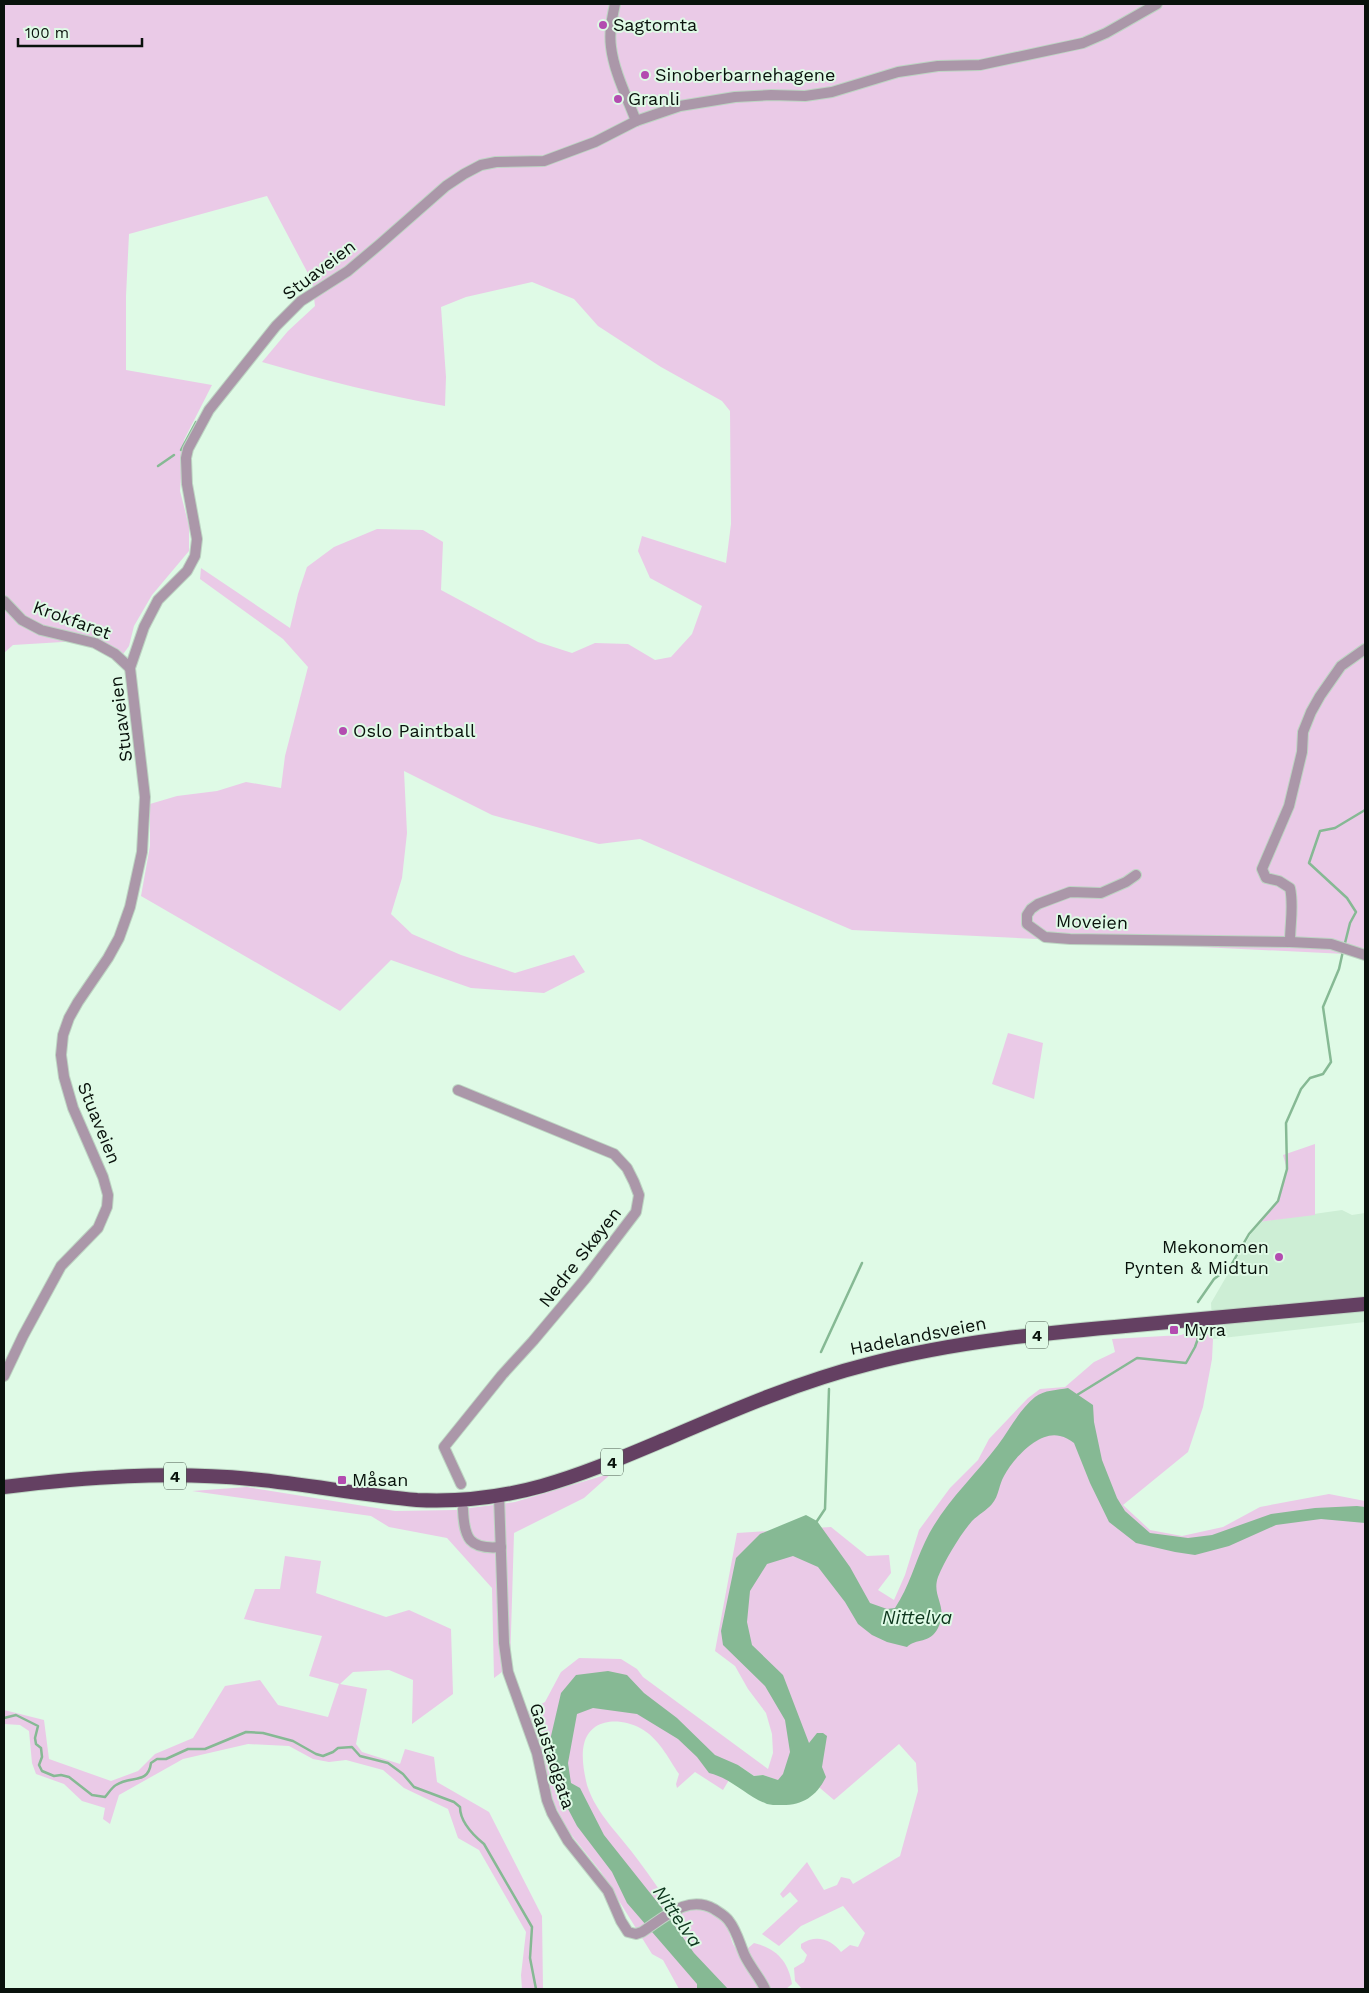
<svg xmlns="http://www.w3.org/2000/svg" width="1369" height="1993" font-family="'Work Sans',sans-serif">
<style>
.built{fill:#cdeed5}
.green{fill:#eacae7}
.water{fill:#86b994}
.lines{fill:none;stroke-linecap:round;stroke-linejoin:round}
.stream{stroke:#86b994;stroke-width:2.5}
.minor-casing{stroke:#bdd5c3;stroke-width:12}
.trunk-casing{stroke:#bdd5c3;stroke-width:16}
.minor{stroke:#ab97a9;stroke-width:10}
.trunk{stroke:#644062;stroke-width:14}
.poi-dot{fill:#b34cb0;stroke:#dffae6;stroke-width:2}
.labels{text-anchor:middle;stroke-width:4;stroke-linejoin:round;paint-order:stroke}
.shield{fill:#dffae6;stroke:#49584d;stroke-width:1}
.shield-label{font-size:16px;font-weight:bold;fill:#09120c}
.poi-label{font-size:18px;fill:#09120c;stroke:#dffae6;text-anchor:start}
.street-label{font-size:18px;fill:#09120c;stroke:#dffae6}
.water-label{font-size:19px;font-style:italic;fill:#0d361d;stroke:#dffae6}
</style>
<rect width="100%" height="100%" fill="#dffae6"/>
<polygon class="built" points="1342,1210 1352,1215 1365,1213 1365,1322 1213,1339 1211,1303 1258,1222"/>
<g class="green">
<path d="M 4,4 L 1365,4 L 1365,955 L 852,930 L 640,839 L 599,844 L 492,815 L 404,771 L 407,833 L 402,878 L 391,914 L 412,934 L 461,955 L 515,973 L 574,955 L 585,972 L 544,993 L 471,988 L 391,960 L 340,1011 L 141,896 L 150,846 L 150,804 L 177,796 L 217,791 L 246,782 L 281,788 L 285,756 L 308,667 L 283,639 L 200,579 L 201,568 L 290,628 L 298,594 L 307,567 L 334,547 L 377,529 L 423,530 L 443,542 L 441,590 L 538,642 L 572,653 L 595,643 L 628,644 L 655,660 L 671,657 L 692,634 L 702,606 L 650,578 L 638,551 L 642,536 L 726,563 L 731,524 L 730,411 L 722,401 L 661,367 L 598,326 L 574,299 L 532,282 L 466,297 L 441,307 L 446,377 L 445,406 C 383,395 323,380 262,362 L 288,331 L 315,306 L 312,281 L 267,196 L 129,234 L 126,296 L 126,370 L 212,385 L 184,440 L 180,491 L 189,526 L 189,551 L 152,595 L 134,626 L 129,646 L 121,657 L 79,641 L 13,645 L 4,653 Z"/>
<polygon points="1008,1033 1043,1043 1034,1099 992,1084"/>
<polygon points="1315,1144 1315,1215 1258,1222 1278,1201 1287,1169 1283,1155"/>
<path d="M 1197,1329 L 1204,1331 L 1213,1339 L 1212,1359 L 1203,1407 L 1188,1452 L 1123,1505 L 1150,1530 L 1182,1536 L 1223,1527 L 1260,1507 L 1329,1494 L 1365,1501 L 1365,1989 L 802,1989 L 795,1981 L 794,1968 L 804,1962 L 807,1955 L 801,1948 L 801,1944 C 816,1934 831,1939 841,1952 L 850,1945 L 858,1947 L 865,1933 L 843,1906 L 801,1926 L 779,1946 L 762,1934 L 798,1901 L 790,1892 L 783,1898 L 780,1894 L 807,1862 L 824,1890 L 837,1885 L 841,1877 L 850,1879 L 853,1884 L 900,1856 L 918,1791 L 916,1763 L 899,1744 L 834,1800 L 820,1788 L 777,1780 L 763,1775 L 754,1776 L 738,1765 L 723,1790 L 695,1772 L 677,1788 L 676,1784 L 679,1774 C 668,1758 659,1738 640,1728 C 621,1718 591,1717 584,1744 C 581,1756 584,1773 587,1785 C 596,1814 621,1836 638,1860 C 651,1877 663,1895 675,1913 L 698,1907 L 711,1911 L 726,1923 L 733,1944 L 761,1989 L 679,1989 L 663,1960 L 652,1954 L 601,1872 L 565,1827 L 552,1798 L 528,1711 L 545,1702 L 561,1672 L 579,1658 L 621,1659 L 637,1669 L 643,1677 L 768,1769 L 773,1753 L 772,1734 L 766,1713 L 748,1689 L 735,1666 L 715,1651 L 737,1533 L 831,1527 L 867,1556 L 889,1555 L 891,1573 L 878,1590 L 894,1600 L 905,1575 L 919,1530 L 950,1488 L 978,1460 L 989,1439 L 1028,1398 L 1040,1389 L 1065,1387 L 1094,1362 L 1115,1352 L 1112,1339 L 1181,1335 Z"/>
<polygon points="612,1473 584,1498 514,1533 510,1666 494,1678 492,1588 447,1538 389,1527 371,1516 192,1491 247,1487 395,1511 455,1510 515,1502"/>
<polygon points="285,1556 321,1561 316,1593 386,1617 409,1610 451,1629 453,1694 412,1724 413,1680 389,1670 353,1672 340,1684 367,1689 356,1744 362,1752 400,1764 405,1749 434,1757 437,1782 489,1812 542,1916 543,1989 522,1989 521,1975 526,1932 479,1850 458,1838 448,1809 404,1788 383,1770 346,1760 329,1762 313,1759 289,1746 248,1744 183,1759 119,1795 110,1824 103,1819 105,1808 82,1801 64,1784 36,1774 32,1763 29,1731 20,1725 4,1724 4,1710 44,1720 49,1759 111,1781 138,1771 155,1754 193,1738 225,1686 260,1680 278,1705 328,1717 339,1684 309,1676 322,1636 244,1619 255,1589 280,1589"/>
<path d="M 754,1943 C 777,1949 788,1961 792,1984 L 786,1989 L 769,1989 L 747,1949 Z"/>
</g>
<path class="water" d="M 1068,1388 L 1093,1405 L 1094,1422 L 1102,1460 L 1117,1498 L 1125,1511 L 1150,1533 L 1188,1538 L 1212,1535 L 1271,1514 L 1315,1508 L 1357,1506 L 1365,1507 L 1365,1523 L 1321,1519 L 1276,1525 L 1229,1546 L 1195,1555 L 1175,1552 L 1136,1543 L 1109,1522 L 1090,1483 L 1074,1443 C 1070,1440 1065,1437 1060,1436 C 1039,1430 1013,1459 1004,1476 C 999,1484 999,1496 992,1504 C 987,1510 978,1515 972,1521 C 960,1535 945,1560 938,1577 C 931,1597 949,1606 938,1628 C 930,1644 916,1638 907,1647 L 887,1642 L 872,1635 L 858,1624 L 845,1602 L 818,1567 L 793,1556 L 767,1564 L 750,1591 L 747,1622 L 752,1645 L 783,1675 L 809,1743 L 817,1733 L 823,1733 L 827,1736 L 822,1767 L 826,1777 C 816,1797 802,1806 779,1805 C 775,1805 771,1805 767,1804 C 746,1796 731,1778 709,1773 L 697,1757 L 678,1739 L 637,1714 L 593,1708 L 577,1714 L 568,1763 L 571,1783 L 580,1788 L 604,1835 L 662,1908 L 694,1953 L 728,1989 L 697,1989 L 697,1984 L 627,1903 L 612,1872 L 577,1826 L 558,1790 L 548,1749 L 561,1693 L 576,1675 L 608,1671 L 627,1675 L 644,1693 L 677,1718 L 715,1755 L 738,1765 L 754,1776 L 763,1775 L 778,1780 L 783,1774 L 790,1752 L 785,1720 L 765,1686 L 723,1645 L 721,1631 L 736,1558 L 760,1534 L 806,1515 L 817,1521 L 850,1567 L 870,1603 L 887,1609 L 895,1608 C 910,1585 914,1565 925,1542 C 942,1505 974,1477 998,1445 C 1010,1429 1020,1409 1035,1397 C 1044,1390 1058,1390 1068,1388 Z"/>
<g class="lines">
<g class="stream">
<polyline points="181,450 196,422"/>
<polyline points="158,466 174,455"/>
<polyline points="1345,943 1350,923 1356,912 1347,898 1309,863 1320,831 1335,828 1365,810"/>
<polyline points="1198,1302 1214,1279 1230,1267 1249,1234 1278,1201 1287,1169 1286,1123 1301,1089 1310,1078 1323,1074 1331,1062 1323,1007 1339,969 1343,951"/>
<polyline points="821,1352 862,1263"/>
<polyline points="1077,1395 1137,1358 1186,1363 1195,1347 1201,1330"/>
<polyline points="817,1521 825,1509 829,1389"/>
<path d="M 4,1718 L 16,1715 L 38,1726 L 35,1738 L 36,1744 L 41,1748 L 42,1757 L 39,1765 L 42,1771 L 54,1776 L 61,1775 L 69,1777 L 92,1795 L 105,1797 C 108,1794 112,1787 116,1785 C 131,1775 148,1785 151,1763 L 157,1759 L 166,1759 L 188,1749 L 205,1749 L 246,1732 L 263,1733 L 293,1741 L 316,1754 L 323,1756 L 333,1752 L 338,1748 L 352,1747 L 360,1756 L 388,1763 L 403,1774 L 414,1787 L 454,1802 L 460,1807 C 460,1822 473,1835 484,1844 L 532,1927 L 530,1958 L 536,1989"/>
</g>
<g class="minor-casing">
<g id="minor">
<path d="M 615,4 C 612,18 609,32 611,47 C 614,72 627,97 636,121"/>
<polyline points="4,601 22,620 41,630 95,643 115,654 130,668"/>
<polyline points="1136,875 1126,882 1101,893 1070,892 1038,904 1031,909 1027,915 1027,924 1045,937 1070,939 1290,942 1331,944 1365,955"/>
<path d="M 1290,942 C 1290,923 1294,906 1290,888 L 1279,881 L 1266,878 L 1262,869 L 1289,806 L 1302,752 L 1303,732 L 1311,712 L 1320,696 L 1341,666 L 1365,649"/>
<polyline points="458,1090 614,1154 627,1168 634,1182 639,1195 636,1212 585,1279 533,1341 502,1375 444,1447 461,1484"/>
<polyline points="4,1376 23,1336 61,1266 98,1228 107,1207 108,1195 103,1177 73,1108 64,1077 61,1055 63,1035 69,1018 78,1002 108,958 119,938 130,907 142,852 145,797 130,668 144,627 158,600 187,571 195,556 197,539 187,484 186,458 188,449 209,410 276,326 301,301 348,271 380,244 446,186 464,174 481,165 496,162 544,161 595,142 636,121 680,106 735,97 771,95 805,96 832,92 898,72 938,66 980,65 1083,43 1106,33 1157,4"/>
<path d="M 499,1496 L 504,1643 L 508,1672 L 537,1753 L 547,1800 L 552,1813 L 568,1841 L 608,1891 L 621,1921 L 628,1932 L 636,1934 L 642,1932 C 664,1918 687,1894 714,1909 C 720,1913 726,1916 729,1921 C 737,1931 740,1945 745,1956 C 751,1968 760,1978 765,1989"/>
<path d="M 463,1509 C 464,1538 469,1550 501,1547"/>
</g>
</g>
<g class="trunk-casing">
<path id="trunk" d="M 4,1487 C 86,1477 168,1471 251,1479 C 306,1484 361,1495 417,1500 C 515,1505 583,1474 671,1437 C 736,1409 801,1381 869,1364 C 956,1341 1046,1333 1136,1325 C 1212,1318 1289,1311 1365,1304"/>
</g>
<use href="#minor" class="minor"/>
<use href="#trunk" class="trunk"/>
</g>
<g class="poi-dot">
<circle cx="603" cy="25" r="5"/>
<circle cx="645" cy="75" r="5"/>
<circle cx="618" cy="99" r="5"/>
<circle cx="343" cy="731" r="5"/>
<circle cx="1279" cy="1257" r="5"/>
<rect x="1169" y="1325" width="10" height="10" rx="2.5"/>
<rect x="337" y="1475" width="10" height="10" rx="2.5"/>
</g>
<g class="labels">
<g class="shield">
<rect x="1026" y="1321.5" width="22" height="27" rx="4"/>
<rect x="601" y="1448.5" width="22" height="27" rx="4"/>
<rect x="164" y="1462.5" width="22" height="27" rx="4"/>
</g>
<g class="shield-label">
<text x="1037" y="1341">4</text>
<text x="612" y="1468">4</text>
<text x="175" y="1482">4</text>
</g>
<g class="poi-label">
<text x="613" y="31">Sagtomta</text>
<text x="655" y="81">Sinoberbarnehagene</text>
<text x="628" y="105">Granli</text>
<text x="353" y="737">Oslo Paintball</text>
<text x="1269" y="1253" text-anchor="end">Mekonomen<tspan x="1269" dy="21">Pynten &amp; Midtun</tspan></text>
<text x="1184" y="1336">Myra</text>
<text x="352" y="1486">Måsan</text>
</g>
<g class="street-label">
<text transform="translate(319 270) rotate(-37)" y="6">Stuaveien</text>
<text transform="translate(72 620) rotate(20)" y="6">Krokfaret</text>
<text transform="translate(121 719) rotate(-97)" y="6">Stuaveien</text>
<text transform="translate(1092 922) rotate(2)" y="6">Moveien</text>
<text transform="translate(99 1123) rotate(68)" y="6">Stuaveien</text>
<text transform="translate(580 1257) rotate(-52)" y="6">Nedre Skøyen</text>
<text transform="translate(918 1336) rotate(-11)" y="6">Hadelandsveien</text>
<text transform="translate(552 1756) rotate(72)" y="6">Gaustadgata</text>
</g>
<g class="water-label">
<text x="917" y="1624">Nittelva</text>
<text transform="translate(678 1916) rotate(55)" y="7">Nittelva</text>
</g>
</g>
<rect width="1369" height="1993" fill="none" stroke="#09120c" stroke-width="10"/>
<path d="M18 38v8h124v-8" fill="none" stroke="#09120c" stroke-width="2.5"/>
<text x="25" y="38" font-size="15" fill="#09120c" stroke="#dffae6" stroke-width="4" paint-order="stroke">100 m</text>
</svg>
